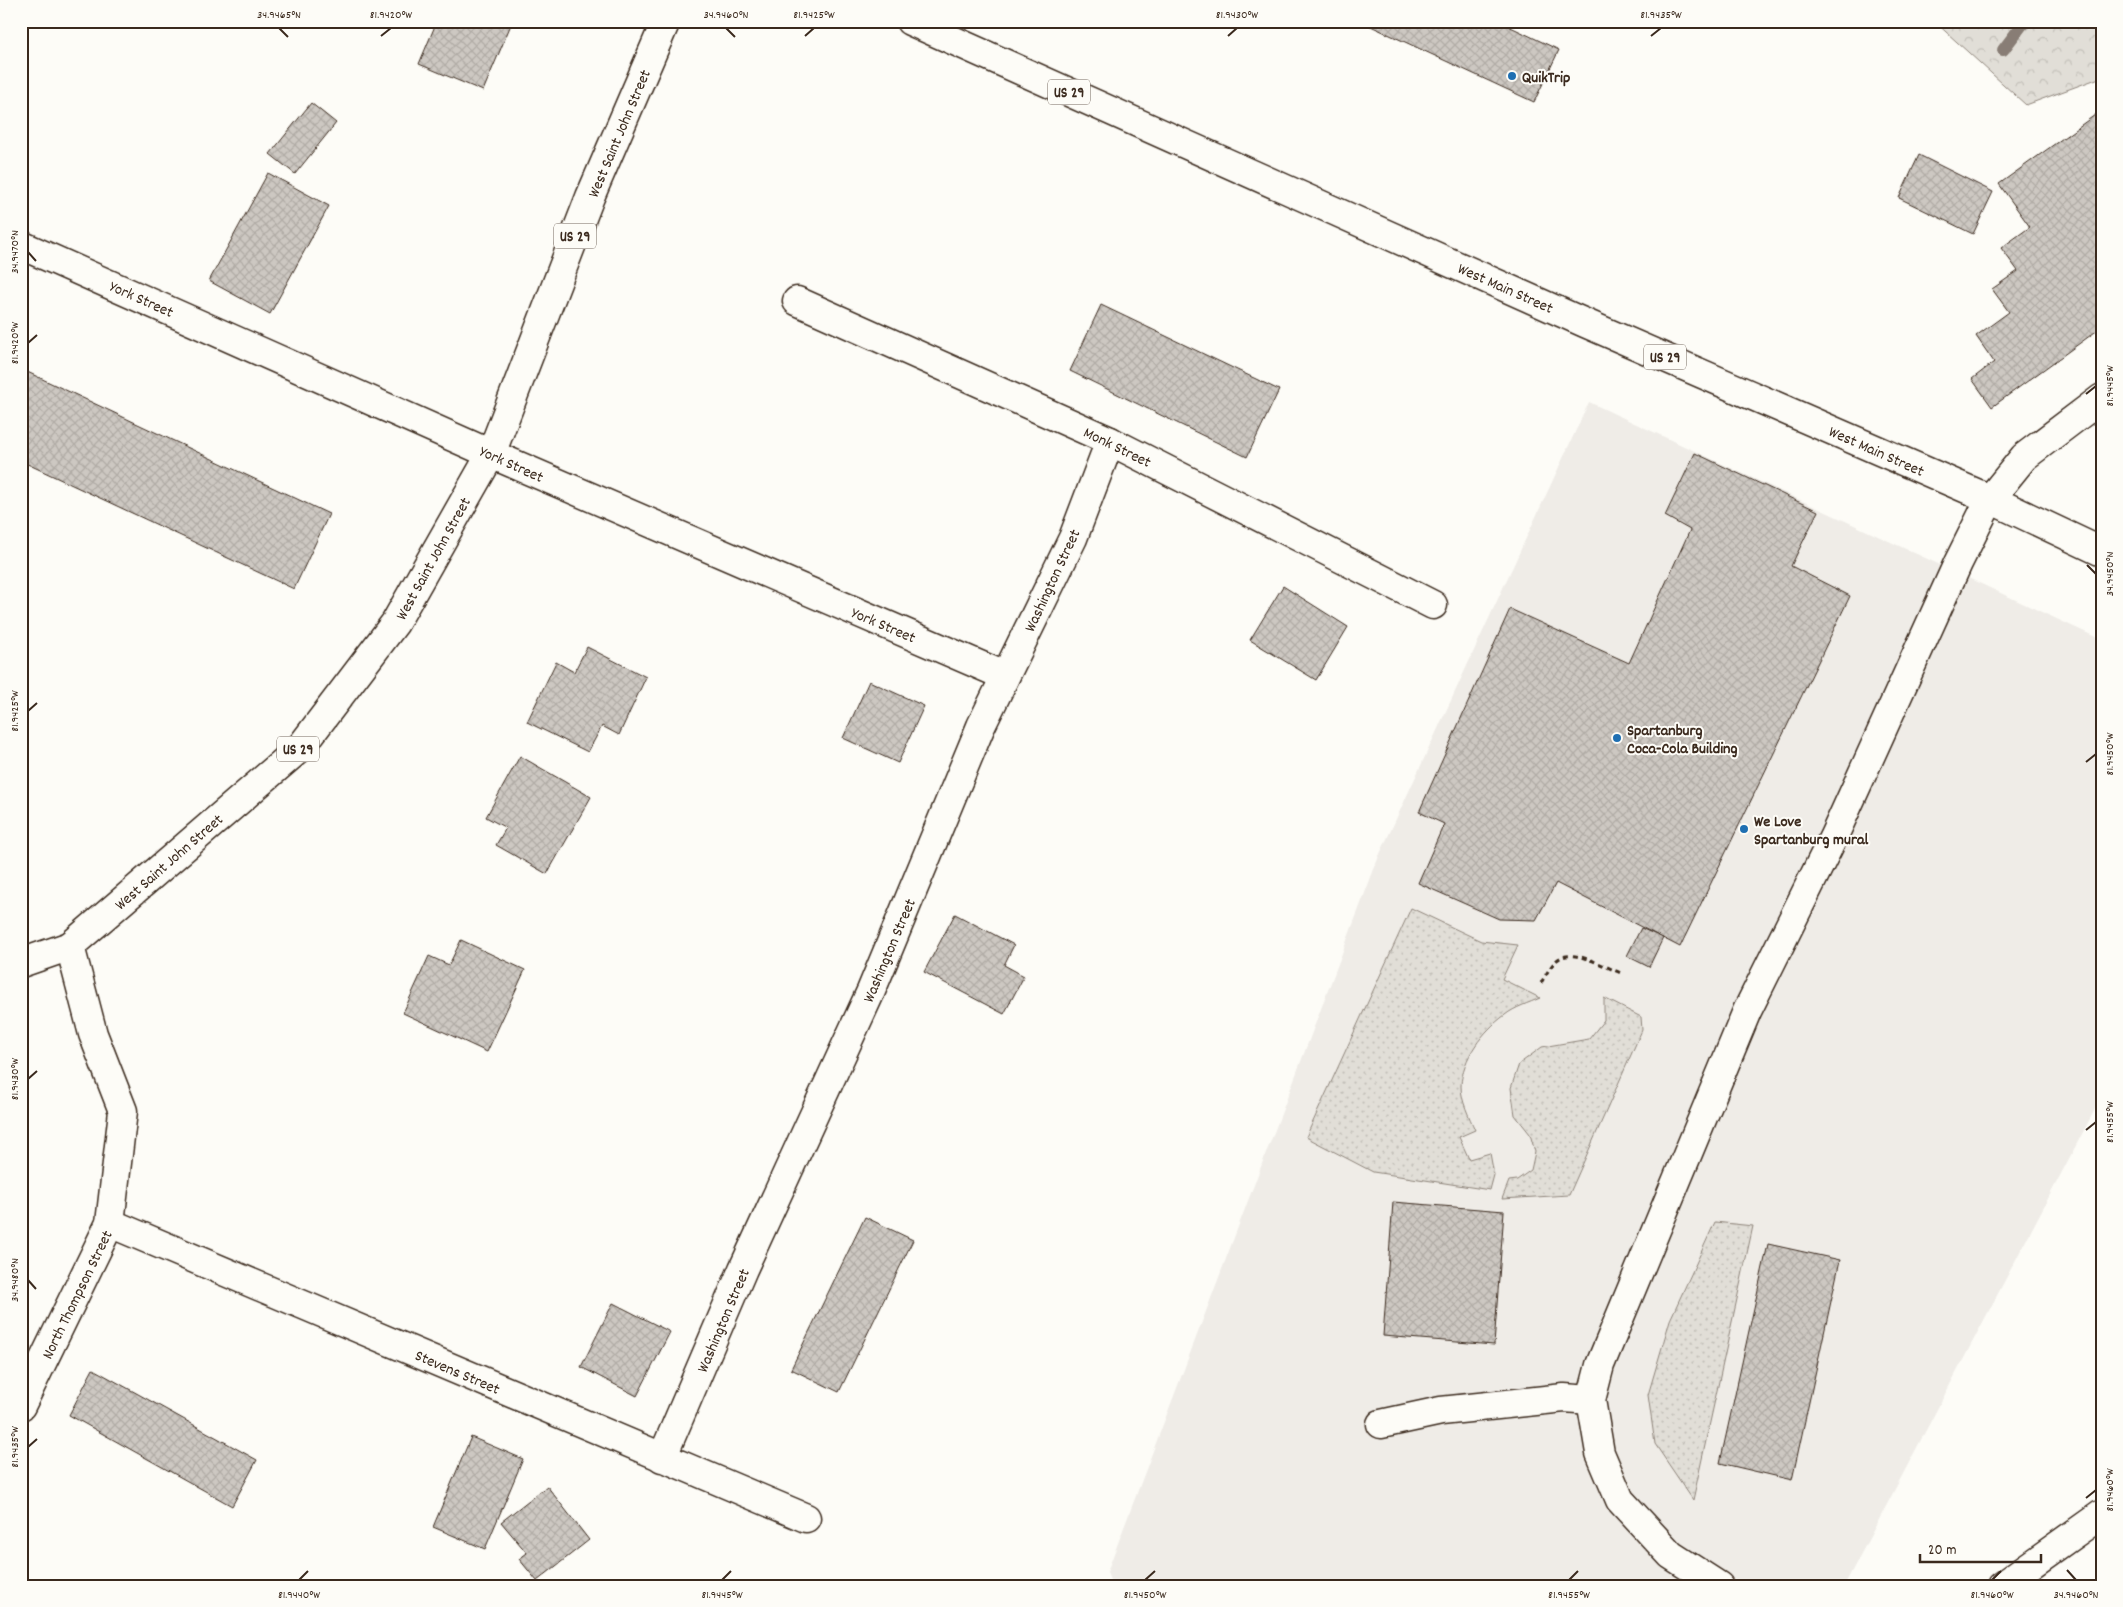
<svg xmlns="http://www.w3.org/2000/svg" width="2123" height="1607" font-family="Dekko,sans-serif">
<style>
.built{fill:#efece7}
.grass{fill:url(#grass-dots);stroke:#8e847a}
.forest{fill:url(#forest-crowns);stroke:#8e847a}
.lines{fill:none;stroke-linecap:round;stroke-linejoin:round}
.stream{stroke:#887d74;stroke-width:12}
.building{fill:url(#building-cross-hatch);stroke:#3b2a1e}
.minor-casing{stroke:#3b2a1e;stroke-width:31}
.major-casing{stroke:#3b2a1e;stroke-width:31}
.path{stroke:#3b2a1e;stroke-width:3;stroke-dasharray:5 4;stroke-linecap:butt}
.minor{stroke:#fdfcf7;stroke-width:28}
.major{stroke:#fdfcf7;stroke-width:28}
.ticks{fill:none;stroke:#3b2a1e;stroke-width:2}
.poi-dot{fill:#1f6fb2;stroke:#fdfcf7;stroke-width:2}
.labels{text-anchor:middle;stroke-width:4;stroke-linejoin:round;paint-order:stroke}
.shield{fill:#fdfcf7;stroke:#75695f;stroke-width:1}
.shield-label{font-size:15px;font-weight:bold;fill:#3b2a1e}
.poi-label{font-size:16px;font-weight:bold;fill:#3b2a1e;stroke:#fdfcf7;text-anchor:start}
.street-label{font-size:16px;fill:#3b2a1e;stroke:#fdfcf7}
.neatline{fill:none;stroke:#3b2a1e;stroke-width:2}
.ticks-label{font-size:12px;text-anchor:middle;fill:#3b2a1e}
</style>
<defs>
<pattern id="grass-dots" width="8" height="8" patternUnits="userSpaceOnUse" patternTransform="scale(1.25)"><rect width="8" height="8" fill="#e1ded7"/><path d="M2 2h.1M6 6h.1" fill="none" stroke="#c2bfb8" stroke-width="1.8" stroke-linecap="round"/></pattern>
<pattern id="forest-crowns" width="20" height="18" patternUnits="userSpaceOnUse" patternTransform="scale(1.25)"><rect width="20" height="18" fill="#e1ded7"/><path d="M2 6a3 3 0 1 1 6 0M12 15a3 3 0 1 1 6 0" fill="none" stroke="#c2bfb8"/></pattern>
<pattern id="building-cross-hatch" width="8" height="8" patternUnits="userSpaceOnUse" patternTransform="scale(1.25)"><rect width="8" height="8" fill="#cdc8c2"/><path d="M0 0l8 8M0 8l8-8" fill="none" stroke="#b1aca6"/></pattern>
</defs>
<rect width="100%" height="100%" fill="#fdfcf7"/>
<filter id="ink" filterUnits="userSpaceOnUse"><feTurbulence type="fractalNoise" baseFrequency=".02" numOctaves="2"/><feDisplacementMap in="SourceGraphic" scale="10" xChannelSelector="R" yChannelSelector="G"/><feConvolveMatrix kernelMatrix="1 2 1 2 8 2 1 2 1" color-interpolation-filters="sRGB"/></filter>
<g filter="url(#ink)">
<polygon class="built" points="1589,402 2102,640 2102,1096 1844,1586 1112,1586 1107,1572 1379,856"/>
<g class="grass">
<path d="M 1411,908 L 1481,941 L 1518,945 L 1502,979 L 1540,998 C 1529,1003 1515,1007 1505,1015 C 1483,1031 1462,1058 1461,1086 C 1461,1101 1469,1116 1475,1130 L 1459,1137 L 1469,1159 L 1490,1153 L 1494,1175 L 1490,1190 L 1373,1172 L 1306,1137 Z"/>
<polygon points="1604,998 1641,1017 1642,1030 1569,1195 1502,1199 1509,1181 1517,1180 1531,1170 1535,1152 1530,1134 1515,1115 1511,1088 1519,1064 1542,1047 1589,1039 1604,1020"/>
<polygon points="1715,1222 1753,1226 1693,1500 1655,1444 1648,1395 1670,1320"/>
</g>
<polygon class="forest" points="1934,21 2102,21 2102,77 2026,105"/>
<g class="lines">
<polyline class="stream" points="2003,50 2025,21"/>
</g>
<g class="building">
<polygon points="437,21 512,22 483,91 419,64"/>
<polygon points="1360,21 1498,21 1559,50 1534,102"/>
<polygon points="311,103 336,123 295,174 270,154"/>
<polygon points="2102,110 2102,327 1992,407 1972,379 1994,362 1976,336 2009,312 1992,289 2018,271 2001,248 2030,227 1999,184"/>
<polygon points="1919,155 1993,192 1973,234 1899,198"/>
<polygon points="268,173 329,206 270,314 209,281"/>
<polygon points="1101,305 1279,390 1247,457 1070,371"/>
<polygon points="21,369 329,514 294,589 21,461"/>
<polygon points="1695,453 1818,511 1791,566 1850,596 1680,947 1556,883 1536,920 1499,919 1418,883 1444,824 1419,812 1510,609 1629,663 1690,530 1665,516"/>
<polygon points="1283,586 1348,627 1316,680 1250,640"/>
<polygon points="587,647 646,677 619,735 602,726 588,752 527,722 556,662 574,672"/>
<polygon points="869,681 924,706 898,763 843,738"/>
<polygon points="520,756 591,797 547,874 496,845 506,828 486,817"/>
<polygon points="955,914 1014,945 1004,965 1024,976 1004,1014 924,972"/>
<polygon points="1641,928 1663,938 1649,967 1627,956"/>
<polygon points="461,940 525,970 487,1052 403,1013 429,956 449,965"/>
<polygon points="1393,1202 1504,1211 1494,1345 1383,1336"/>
<polygon points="865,1217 913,1240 839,1392 791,1369"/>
<polygon points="1768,1244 1840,1260 1792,1480 1720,1463"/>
<polygon points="613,1303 670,1332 637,1396 581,1367"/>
<polygon points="93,1369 257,1460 232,1506 69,1415"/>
<polygon points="471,1437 523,1459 485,1549 433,1527"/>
<polygon points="547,1486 589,1540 537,1581 519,1559 527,1553 501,1522"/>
</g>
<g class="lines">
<g class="minor-casing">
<g id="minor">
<polyline points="21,245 491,454 1005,676"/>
<polyline points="797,301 1110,441 1433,605"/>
<polyline points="110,1223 806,1518"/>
<polyline points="21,1406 110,1223 123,1111 93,1034 70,946"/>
<polyline points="1381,1424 1441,1411 1564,1398 1591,1400"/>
<polyline points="662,1458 743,1269 871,991 981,726 1073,538 1110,441"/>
<polyline points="1719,1586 1671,1555 1620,1500 1600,1453 1591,1400 1600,1365 1747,1011 1834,836 1958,563 1990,499 2024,457 2102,398"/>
<polyline points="2001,1586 2102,1514"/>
</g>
</g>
<g class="major-casing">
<g id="major">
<polyline points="910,21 1585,323 1990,499 2102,552"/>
<polyline points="21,963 70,946 300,748 395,623 491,454 590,197 666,21"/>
</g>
</g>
<path class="path" d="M 1541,983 C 1545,976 1551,965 1557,960 C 1572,947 1605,967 1621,973"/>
<use href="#minor" class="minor"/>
<use href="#major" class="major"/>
</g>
</g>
<path class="ticks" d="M 279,28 L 288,37M 726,28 L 735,37M 381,36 L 391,28M 805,36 L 814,28M 1228,36 L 1237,28M 1651,36 L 1661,28M 28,252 L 36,261M 28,343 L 37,335M 2086,394 L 2096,386M 2087,565 L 2096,574M 28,711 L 37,703M 2086,762 L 2096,754M 28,1079 L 37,1071M 2086,1130 L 2096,1122M 28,1280 L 36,1289M 28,1447 L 37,1439M 2086,1498 L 2096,1490M 2067,1570 L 2076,1580M 299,1580 L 308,1571M 722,1580 L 731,1571M 1145,1580 L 1155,1571M 1569,1580 L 1578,1571M 1992,1580 L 2001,1571"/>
<g class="poi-dot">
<circle cx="1512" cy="76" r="5"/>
<circle cx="1617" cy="738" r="5"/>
<circle cx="1744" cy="829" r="5"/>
</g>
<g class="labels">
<g class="shield">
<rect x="1048" y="79.5" width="42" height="25" rx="4"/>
<rect x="554" y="223.5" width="42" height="25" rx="4"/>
<rect x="1644" y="344.5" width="42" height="25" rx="4"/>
<rect x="277" y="736.5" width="42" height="25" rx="4"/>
</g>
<g class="shield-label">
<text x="1069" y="97">US 29</text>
<text x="575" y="241">US 29</text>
<text x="1665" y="362">US 29</text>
<text x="298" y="754">US 29</text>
</g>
<g class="poi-label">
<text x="1522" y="82">QuikTrip</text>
<text x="1627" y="735">Spartanburg<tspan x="1627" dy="18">Coca-Cola Building</tspan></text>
<text x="1754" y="826">We Love<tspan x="1754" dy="18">Spartanburg mural</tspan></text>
</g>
<g class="street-label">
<text transform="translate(618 133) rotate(-67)" y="6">West Saint John Street</text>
<text transform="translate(1506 287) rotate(24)" y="6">West Main Street</text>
<text transform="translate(142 298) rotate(24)" y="6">York Street</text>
<text transform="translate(1118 446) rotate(26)" y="6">Monk Street</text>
<text transform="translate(1877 450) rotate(24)" y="6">West Main Street</text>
<text transform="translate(512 463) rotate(24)" y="6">York Street</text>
<text transform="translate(432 558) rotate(-61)" y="6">West Saint John Street</text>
<text transform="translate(1051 580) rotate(-65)" y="6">Washington Street</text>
<text transform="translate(884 624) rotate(23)" y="6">York Street</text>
<text transform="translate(168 861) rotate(-41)" y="6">West Saint John Street</text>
<text transform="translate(888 950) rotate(-67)" y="6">Washington Street</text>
<text transform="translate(76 1294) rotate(-64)" y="6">North Thompson Street</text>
<text transform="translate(722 1320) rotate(-67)" y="6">Washington Street</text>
<text transform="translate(458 1371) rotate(23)" y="6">Stevens Street</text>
</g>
</g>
<rect width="2123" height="1607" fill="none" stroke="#fdfcf7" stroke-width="55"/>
<path d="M1920 1554v8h121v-8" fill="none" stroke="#3b2a1e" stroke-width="2.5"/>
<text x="1928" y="1554" font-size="15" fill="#3b2a1e" stroke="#fdfcf7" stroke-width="4" paint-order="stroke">20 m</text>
<rect x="28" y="28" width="2068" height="1552" class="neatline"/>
<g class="ticks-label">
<text x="279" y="18">34.9465°N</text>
<text x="391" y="18">81.9420°W</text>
<text x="726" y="18">34.9460°N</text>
<text x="814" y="18">81.9425°W</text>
<text x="1237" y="18">81.9430°W</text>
<text x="1661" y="18">81.9435°W</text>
<text transform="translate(14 252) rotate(-90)" y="4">34.9470°N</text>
<text transform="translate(14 343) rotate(-90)" y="4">81.9420°W</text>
<text transform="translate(2109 386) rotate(-90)" y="4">81.9445°W</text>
<text transform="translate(2109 574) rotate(-90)" y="4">34.9450°N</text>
<text transform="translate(14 711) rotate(-90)" y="4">81.9425°W</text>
<text transform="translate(2109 754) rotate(-90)" y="4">81.9450°W</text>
<text transform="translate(14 1079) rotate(-90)" y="4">81.9430°W</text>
<text transform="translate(2109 1122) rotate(-90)" y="4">81.9455°W</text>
<text transform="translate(14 1280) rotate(-90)" y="4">34.9480°N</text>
<text transform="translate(14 1447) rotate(-90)" y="4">81.9435°W</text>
<text transform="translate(2109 1490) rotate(-90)" y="4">81.9460°W</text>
<text x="299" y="1598">81.9440°W</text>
<text x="722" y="1598">81.9445°W</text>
<text x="1145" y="1598">81.9450°W</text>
<text x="1569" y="1598">81.9455°W</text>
<text x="1992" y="1598">81.9460°W</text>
<text x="2076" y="1598">34.9460°N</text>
</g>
</svg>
